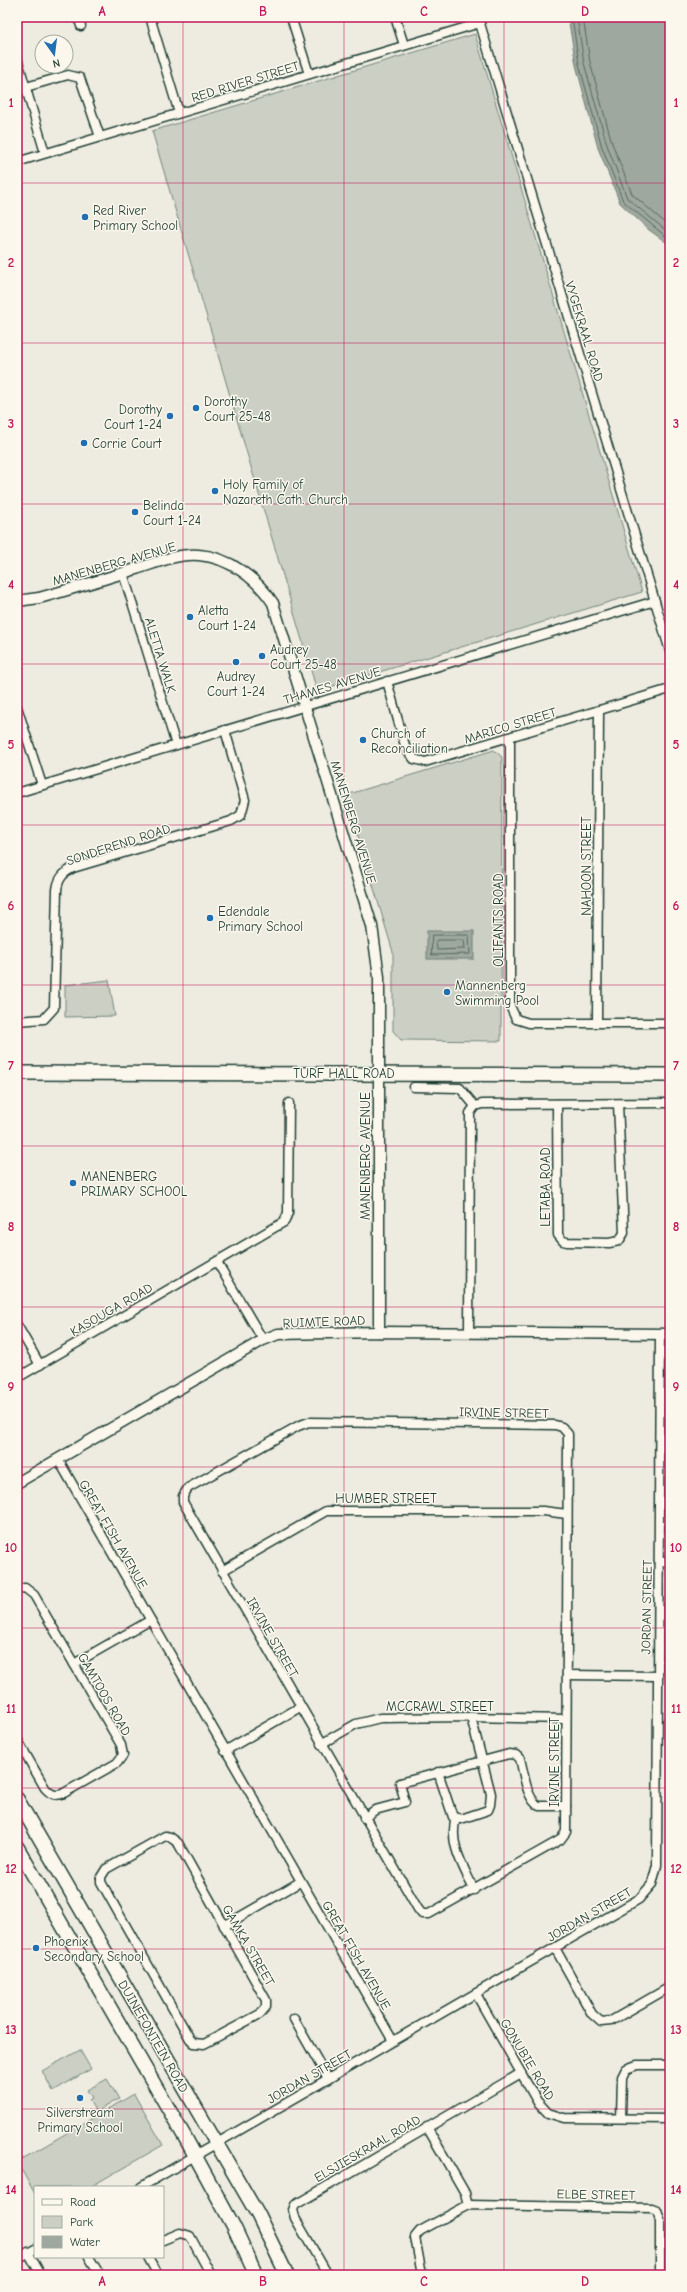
<svg xmlns="http://www.w3.org/2000/svg" width="687" height="2292" font-family="'Comic Neue',sans-serif">
<style>
.green{fill:#cbcfc4;stroke:#75867c}
.water{fill:#9fa89f;stroke:#6c7d74}
.lines{fill:none;stroke-linecap:round;stroke-linejoin:round}
.shore{stroke:#52685f;stroke-width:1}
.minor-casing{stroke:#1f3d34;stroke-width:11}
.tertiary-casing{stroke:#1f3d34;stroke-width:13}
.primary-casing{stroke:#1f3d34;stroke-width:16}
.minor{stroke:#fbf7ec;stroke-width:8}
.tertiary{stroke:#fbf7ec;stroke-width:10}
.primary{stroke:#fbf7ec;stroke-width:13}
.grid{fill:none;stroke:#c2185b;stroke-width:1;stroke-opacity:0.55}
.poi-dot{fill:#1f6fb2;stroke:#fbf7ec;stroke-width:1.5}
.labels{text-anchor:middle;stroke-width:3;stroke-linejoin:round;paint-order:stroke}
.street-label{font-size:13px;fill:#1f3d34;stroke:#fbf7ec}
.poi-label{font-size:13px;fill:#1f3d34;stroke:#fbf7ec;text-anchor:start}
.neatline{fill:none;stroke:#c2185b;stroke-width:1.5}
.grid-label{font-size:13px;text-anchor:middle;font-weight:bold;fill:#c2185b}
</style>
<rect width="100%" height="100%" fill="#eeece1"/>
<filter id="ink" filterUnits="userSpaceOnUse"><feTurbulence type="fractalNoise" baseFrequency=".025" numOctaves="2"/><feDisplacementMap in="SourceGraphic" scale="8" xChannelSelector="R" yChannelSelector="G"/><feConvolveMatrix kernelMatrix="1 2 1 2 8 2 1 2 1" color-interpolation-filters="sRGB"/></filter>
<g filter="url(#ink)">
<g class="green">
<polygon points="475,34 642,592 317,691 152,131"/>
<polygon points="494,750 502,757 501,1041 401,1040 393,1031 393,952 346,795"/>
<polygon points="109,980 115,1016 65,1017 65,985"/>
<polygon points="80,2050 91,2069 53,2091 42,2071"/>
<polygon points="107,2079 119,2099 96,2112 89,2100 92,2098 87,2090"/>
<polygon points="134,2094 163,2145 90,2187 35,2187 35,2194 17,2162"/>
</g>
<g class="water">
<polygon points="568,17 670,17 670,245 649,230 620,203 598,148 576,65"/>
<rect x="427" y="931" width="47" height="28"/>
</g>
<g class="lines">
<g class="shore">
<polyline points="572,17 579,64 602,147 623,201 670,240"/>
<polyline points="577,17 584,63 607,145 627,198 670,234"/>
<polyline points="583,17 590,62 612,143 632,194 670,227"/>
<polygon points="432,935 469,935 470,954 432,955"/>
<polygon points="438,940 464,940 465,949 437,950 436,941"/>
</g>
<g class="minor-casing">
<g id="minor">
<polyline points="78,17 81,26"/>
<polyline points="150,17 179,113"/>
<polyline points="291,17 309,74"/>
<polyline points="395,17 404,45"/>
<polyline points="478,17 670,651"/>
<polyline points="17,58 45,153"/>
<polyline points="26,87 68,75 80,78 100,137"/>
<polyline points="17,162 480,23"/>
<polyline points="123,573 176,745"/>
<polyline points="387,681 406,749 414,759 425,762 670,689"/>
<polyline points="17,707 42,785"/>
<polyline points="510,737 510,1006 516,1019 529,1023 670,1023"/>
<polyline points="17,793 655,601"/>
<path d="M 17,1021 L 44,1019 L 54,1008 L 57,890 C 58,879 63,873 73,868 L 231,821 L 241,815 L 245,800 L 225,730"/>
<polyline points="597,1022 599,710"/>
<polyline points="414,1087 460,1088 475,1106"/>
<polyline points="557,1104 558,1235 563,1241 567,1242 609,1243 619,1241 624,1233 618,1104"/>
<polyline points="217,1262 263,1340"/>
<polyline points="17,1325 40,1365"/>
<polyline points="469,1333 470,1113 475,1106 482,1104 670,1103"/>
<polyline points="17,1378 284,1222 288,1213 289,1103"/>
<polygon points="309,1422 555,1425 562,1427 568,1434 566,1832 560,1840 429,1914 422,1914 418,1909 183,1502 183,1496 188,1488 298,1426"/>
<polyline points="58,1459 393,2041"/>
<polyline points="659,1562 670,1562"/>
<polyline points="222,1571 326,1511 543,1511 567,1514"/>
<path d="M 17,1589 L 25,1588 L 34,1595 L 121,1745 L 123,1755 L 117,1763 L 64,1793 C 56,1797 51,1795 45,1788 L 17,1739"/>
<polyline points="74,1664 149,1621"/>
<polyline points="567,1675 658,1676"/>
<polyline points="321,1744 356,1724 380,1718 471,1717 566,1719"/>
<polyline points="225,1751 300,1707"/>
<polyline points="438,1772 453,1817 461,1819 488,1810 490,1805 491,1794 471,1717"/>
<path d="M 364,1818 L 375,1810 L 405,1802 L 400,1783 L 509,1754 L 516,1755 L 520,1759 C 524,1772 526,1799 539,1806 L 566,1806"/>
<path d="M 456,1818 C 448,1844 464,1867 474,1890"/>
<polygon points="165,1836 170,1837 178,1843 266,2000 266,2007 260,2014 204,2044 194,2043 190,2039 101,1882 101,1877 106,1869"/>
<polyline points="224,1926 300,1882"/>
<polyline points="555,1948 592,2014 601,2022 611,2021 670,1987"/>
<polyline points="476,1994 537,2101 548,2113 564,2118 670,2119"/>
<polyline points="294,2019 328,2079"/>
<polyline points="621,2118 622,2077 626,2069 637,2065 670,2065"/>
<polyline points="427,2127 465,2193 468,2205"/>
<polyline points="141,2187 639,1899 652,1884 657,1865 660,1334"/>
<polyline points="163,2240 180,2233 190,2236 211,2275"/>
<polyline points="28,2252 41,2275"/>
<polyline points="89,2257 100,2275"/>
<polyline points="148,2257 158,2275"/>
<polyline points="17,2259 35,2249"/>
<polyline points="328,2275 295,2218 293,2210 295,2205 521,2073"/>
<polyline points="422,2275 415,2237 420,2231 468,2205 652,2208 657,2210 660,2219 660,2275"/>
</g>
</g>
<g class="tertiary-casing">
<g id="tertiary">
<path d="M 17,601 L 39,598 C 72,589 104,579 136,569 C 156,563 177,553 199,555 C 229,557 257,579 273,603 L 372,926 L 379,977 L 379,1332"/>
<polyline points="17,1483 263,1340 278,1334 379,1332 670,1334"/>
</g>
</g>
<g class="primary-casing">
<g id="primary">
<polyline points="17,1073 670,1075"/>
<polyline points="17,1799 258,2215 287,2275"/>
<polyline points="17,1847 186,2139 234,2227 256,2275"/>
</g>
</g>
<use href="#minor" class="minor"/>
<use href="#tertiary" class="tertiary"/>
<use href="#primary" class="primary"/>
</g>
</g>
<path class="grid" d="M 183,17 L 183,2275M 344,17 L 344,2275M 504,17 L 504,2275M 17,183 L 670,183M 17,343 L 670,343M 17,504 L 670,504M 17,664 L 670,664M 17,825 L 670,825M 17,985 L 670,985M 17,1146 L 670,1146M 17,1307 L 670,1307M 17,1467 L 670,1467M 17,1628 L 670,1628M 17,1788 L 670,1788M 17,1949 L 670,1949M 17,2109 L 670,2109"/>
<g class="poi-dot">
<circle cx="85" cy="217" r="4"/>
<circle cx="196" cy="408" r="4"/>
<circle cx="170" cy="416" r="4"/>
<circle cx="84" cy="443" r="4"/>
<circle cx="215" cy="491" r="4"/>
<circle cx="135" cy="512" r="4"/>
<circle cx="190" cy="617" r="4"/>
<circle cx="262" cy="656" r="4"/>
<circle cx="236" cy="662" r="4"/>
<circle cx="363" cy="740" r="4"/>
<circle cx="210" cy="918" r="4"/>
<circle cx="447" cy="992" r="4"/>
<circle cx="73" cy="1183" r="4"/>
<circle cx="36" cy="1948" r="4"/>
<circle cx="80" cy="2098" r="4"/>
</g>
<g class="labels">
<g class="street-label">
<text transform="translate(245 81) rotate(-17)" y="5">RED RIVER STREET</text>
<text transform="translate(585 331) rotate(73)" y="5">VYGEKRAAL ROAD</text>
<text transform="translate(114 563) rotate(-16)" y="5">MANENBERG AVENUE</text>
<text transform="translate(161 655) rotate(73)" y="5">ALETTA WALK</text>
<text transform="translate(332 685) rotate(-17)" y="5">THAMES AVENUE</text>
<text transform="translate(510 725) rotate(-17)" y="5">MARICO STREET</text>
<text transform="translate(354 822) rotate(73)" y="5">MANENBERG AVENUE</text>
<text transform="translate(118 844) rotate(-18)" y="5">SONDEREND ROAD</text>
<text transform="translate(586 866) rotate(-90)" y="5">NAHOON STREET</text>
<text transform="translate(498 920) rotate(-90)" y="5">OLIFANTS ROAD</text>
<text x="344" y="1078">TURF HALL ROAD</text>
<text transform="translate(365 1156) rotate(-90)" y="5">MANENBERG AVENUE</text>
<text transform="translate(545 1187) rotate(-90)" y="5">LETABA ROAD</text>
<text transform="translate(111 1309) rotate(-30)" y="5">KASOUGA ROAD</text>
<text transform="translate(324 1321) rotate(-2)" y="5">RUIMTE ROAD</text>
<text transform="translate(504 1412) rotate(1)" y="5">IRVINE STREET</text>
<text x="386" y="1503">HUMBER STREET</text>
<text transform="translate(114 1534) rotate(60)" y="5">GREAT FISH AVENUE</text>
<text transform="translate(646 1607) rotate(-89)" y="5">JORDAN STREET</text>
<text transform="translate(273 1637) rotate(60)" y="5">IRVINE STREET</text>
<text transform="translate(105 1694) rotate(60)" y="5">GAMTOOS ROAD</text>
<text x="440" y="1711">MCCRAWL STREET</text>
<text transform="translate(554 1762) rotate(-90)" y="5">IRVINE STREET</text>
<text transform="translate(589 1914) rotate(-30)" y="5">JORDAN STREET</text>
<text transform="translate(249 1945) rotate(60)" y="5">GAMKA STREET</text>
<text transform="translate(357 1955) rotate(60)" y="5">GREAT FISH AVENUE</text>
<text transform="translate(154 2036) rotate(60)" y="5">DUINEFONTEIN ROAD</text>
<text transform="translate(528 2059) rotate(59)" y="5">GONUBIE ROAD</text>
<text transform="translate(309 2076) rotate(-30)" y="5">JORDAN STREET</text>
<text transform="translate(367 2148) rotate(-30)" y="5">ELSJIESKRAAL ROAD</text>
<text transform="translate(596 2194) rotate(1)" y="5">ELBE STREET</text>
</g>
<g class="poi-label">
<text x="93" y="215">Red River<tspan x="93" dy="15">Primary School</tspan></text>
<text x="204" y="406">Dorothy<tspan x="204" dy="15">Court 25-48</tspan></text>
<text x="162" y="414" text-anchor="end">Dorothy<tspan x="162" dy="15">Court 1-24</tspan></text>
<text x="92" y="448">Corrie Court</text>
<text x="223" y="489">Holy Family of<tspan x="223" dy="15">Nazareth Cath. Church</tspan></text>
<text x="143" y="510">Belinda<tspan x="143" dy="15">Court 1-24</tspan></text>
<text x="198" y="615">Aletta<tspan x="198" dy="15">Court 1-24</tspan></text>
<text x="270" y="654">Audrey<tspan x="270" dy="15">Court 25-48</tspan></text>
<text x="236" y="681" text-anchor="middle">Audrey<tspan x="236" dy="15">Court 1-24</tspan></text>
<text x="371" y="738">Church of<tspan x="371" dy="15">Reconciliation</tspan></text>
<text x="218" y="916">Edendale<tspan x="218" dy="15">Primary School</tspan></text>
<text x="455" y="990">Mannenberg<tspan x="455" dy="15">Swimming Pool</tspan></text>
<text x="81" y="1181">MANENBERG<tspan x="81" dy="15">PRIMARY SCHOOL</tspan></text>
<text x="44" y="1946">Phoenix<tspan x="44" dy="15">Secondary School</tspan></text>
<text x="80" y="2117" text-anchor="middle">Silverstream<tspan x="80" dy="15">Primary School</tspan></text>
</g>
</g>
<rect width="687" height="2292" fill="none" stroke="#fbf7ec" stroke-width="44"/>
<rect x="34" y="2186" width="130" height="72" fill="#fbf7ec" stroke="#a3ada2"/>
<rect x="42" y="2199" width="20" height="6" fill="#fbf7ec" stroke="#a3ada2"/>
<text x="70" y="2206" font-size="12" fill="#1f3d34">Road</text>
<rect x="42" y="2216" width="20" height="12" fill="#cbcfc4" stroke="#a3ada2"/>
<text x="70" y="2226" font-size="12" fill="#1f3d34">Park</text>
<rect x="42" y="2236" width="20" height="12" fill="#9fa89f" stroke="#a3ada2"/>
<text x="70" y="2246" font-size="12" fill="#1f3d34">Water</text>
<g transform="translate(54 54) rotate(166)"><circle r="19" fill="#fbf7ec" stroke="#a3ada2"/>
<path d="M0-3L7 15L0 10L-7 15Z" fill="#1f6fb2"/>
<text y="-6" font-size="11" font-weight="bold" text-anchor="middle" fill="#1f3d34">N</text>
</g>
<rect x="22" y="22" width="643" height="2248" class="neatline"/>
<g class="grid-label">
<text x="102" y="16">A</text>
<text x="263" y="16">B</text>
<text x="424" y="16">C</text>
<text x="585" y="16">D</text>
<text x="11" y="107">1</text>
<text x="676" y="107">1</text>
<text x="11" y="267">2</text>
<text x="676" y="267">2</text>
<text x="11" y="428">3</text>
<text x="676" y="428">3</text>
<text x="11" y="589">4</text>
<text x="676" y="589">4</text>
<text x="11" y="749">5</text>
<text x="676" y="749">5</text>
<text x="11" y="910">6</text>
<text x="676" y="910">6</text>
<text x="11" y="1070">7</text>
<text x="676" y="1070">7</text>
<text x="11" y="1231">8</text>
<text x="676" y="1231">8</text>
<text x="11" y="1391">9</text>
<text x="676" y="1391">9</text>
<text x="11" y="1552">10</text>
<text x="676" y="1552">10</text>
<text x="11" y="1713">11</text>
<text x="676" y="1713">11</text>
<text x="11" y="1873">12</text>
<text x="676" y="1873">12</text>
<text x="11" y="2034">13</text>
<text x="676" y="2034">13</text>
<text x="11" y="2194">14</text>
<text x="676" y="2194">14</text>
<text x="102" y="2286">A</text>
<text x="263" y="2286">B</text>
<text x="424" y="2286">C</text>
<text x="585" y="2286">D</text>
</g>
</svg>
